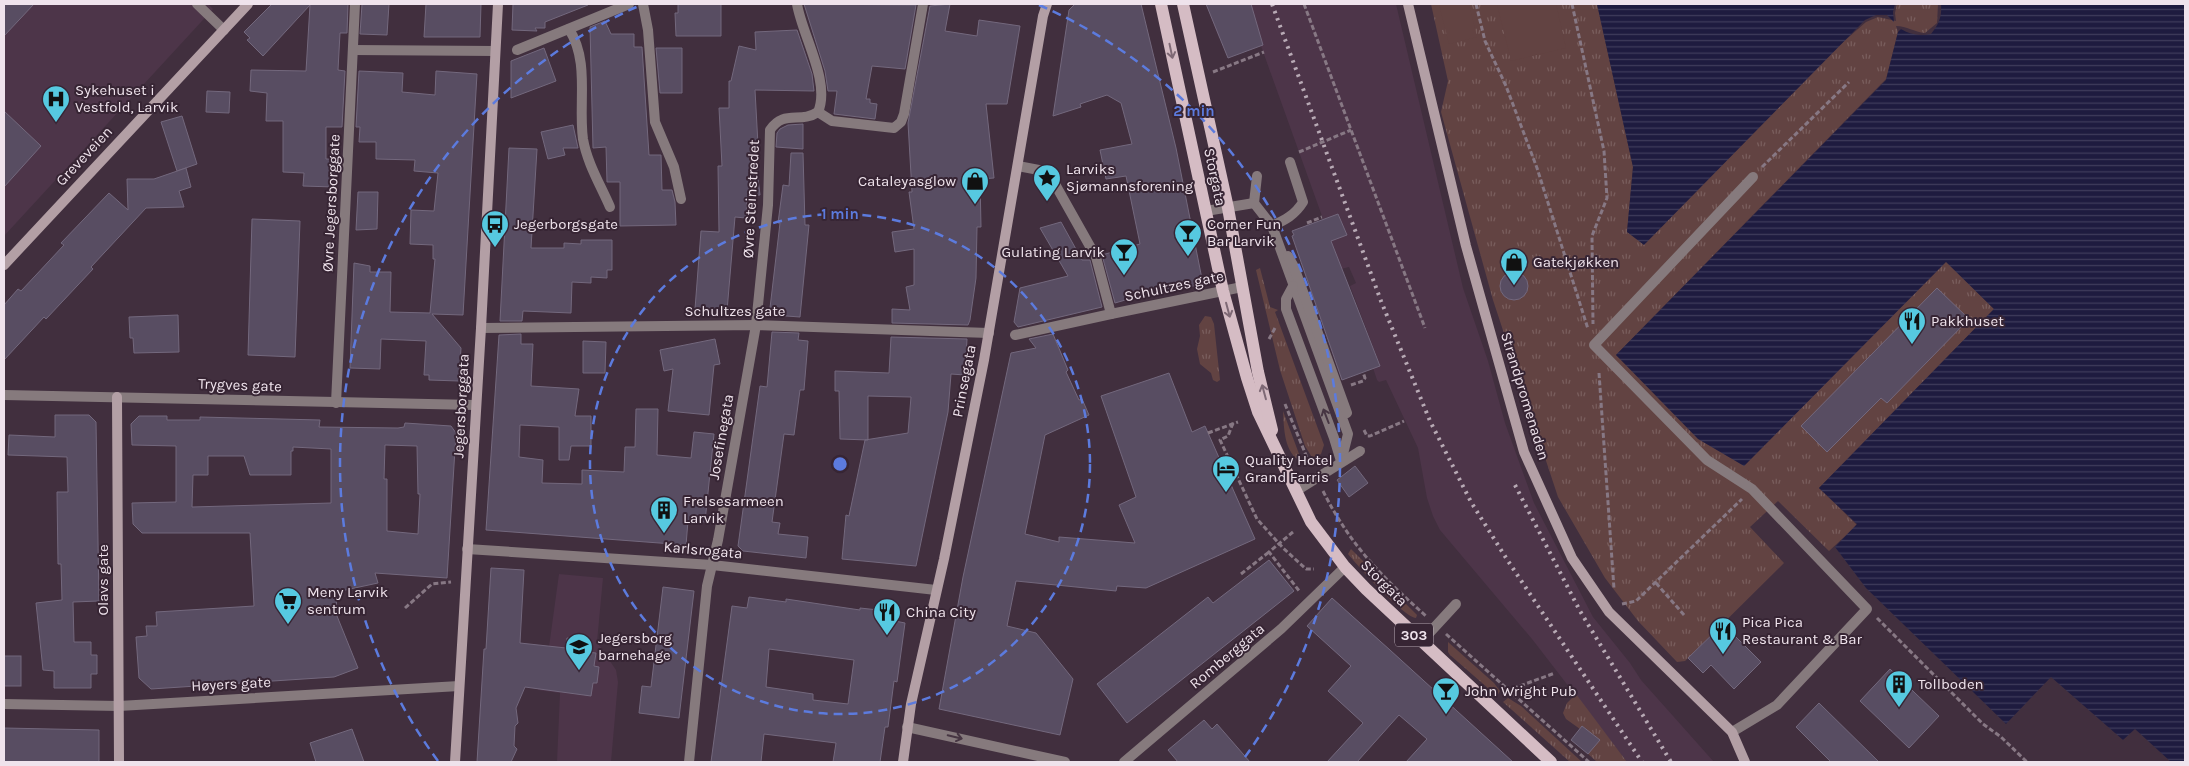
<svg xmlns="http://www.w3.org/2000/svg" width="2189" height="766" font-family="Karla,sans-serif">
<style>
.built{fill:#4d3549}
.grass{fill:url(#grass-tufts)}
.pitch{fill:#624342}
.water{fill:url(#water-rules)}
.building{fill:#584d62;stroke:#73687d;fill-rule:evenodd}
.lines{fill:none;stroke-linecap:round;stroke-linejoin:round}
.path{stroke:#877884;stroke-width:3;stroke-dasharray:5 2.5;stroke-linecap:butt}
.lane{stroke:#867a7d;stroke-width:10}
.street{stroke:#867a7d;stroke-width:10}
.secondary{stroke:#b39fa5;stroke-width:10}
.primary{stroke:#d5bcc4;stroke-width:12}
.rail{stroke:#b8aab5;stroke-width:4;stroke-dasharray:2.5 5;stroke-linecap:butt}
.oneway{stroke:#7e6975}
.oneway2{stroke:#473643}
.ring{fill:none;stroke:#5c7bde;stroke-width:2.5;stroke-dasharray:9 6}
.labels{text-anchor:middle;stroke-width:4;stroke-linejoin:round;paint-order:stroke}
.shield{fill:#372534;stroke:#b8aab5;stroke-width:1}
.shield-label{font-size:14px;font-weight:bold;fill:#efe3ec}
.poi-label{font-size:15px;fill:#efe3ec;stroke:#372534;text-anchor:start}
.street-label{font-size:15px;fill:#efe3ec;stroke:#372534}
.centre{fill:#5c7bde;stroke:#372534;stroke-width:2.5}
.ring-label{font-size:15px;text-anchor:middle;font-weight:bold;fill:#5c7bde;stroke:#372534;stroke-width:4;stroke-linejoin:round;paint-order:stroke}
</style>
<defs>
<pattern id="grass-tufts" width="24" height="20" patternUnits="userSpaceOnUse" patternTransform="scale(1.25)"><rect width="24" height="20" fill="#624342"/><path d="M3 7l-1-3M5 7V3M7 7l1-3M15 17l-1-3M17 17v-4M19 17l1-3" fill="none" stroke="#795e5d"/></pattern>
<pattern id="water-rules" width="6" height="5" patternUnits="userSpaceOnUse" patternTransform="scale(1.25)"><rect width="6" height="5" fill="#1e1b3f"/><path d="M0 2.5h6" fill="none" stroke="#3f3c5b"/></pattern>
</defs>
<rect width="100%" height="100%" fill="#412f3e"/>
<g class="built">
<polygon points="4,4 208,4 213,9 4,236"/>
<polygon points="1206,4 1396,4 1463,288 1488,361 1505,423 1534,503 1593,617 1630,663 1641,680 1714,762 1627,762 1532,639 1440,530 1433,516 1427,498 1418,448 1386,380 1379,382 1377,380 1373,368 1380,365 1350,286 1356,283 1349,267 1341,269 1261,46 1219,38"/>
<polygon points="559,574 603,578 597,642 616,670 618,682 611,762 557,762 560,693 538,690 541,653 549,647"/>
</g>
<g class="grass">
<path d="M 1431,4 L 1597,4 L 1633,167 L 1627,232 L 1866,22 L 1878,17 L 1896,21 L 1895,13 L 1897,4 L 1938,4 L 1937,23 L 1925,33 C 1914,32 1907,26 1896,26 L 1898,32 L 1886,79 L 1616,355 L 1744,466 L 1946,261 L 1994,309 L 1819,488 L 1857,525 L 1829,551 L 1778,501 L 1750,527 L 1784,563 L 1685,661 L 1677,662 L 1638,621 L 1605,578 L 1558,497 L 1493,300 L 1441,112 L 1448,81 Z"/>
<polygon points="1260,268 1270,307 1278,310 1275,312 1324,445 1321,454 1313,459 1305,446 1280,370 1256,270"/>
<polygon points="1205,316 1211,317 1214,324 1220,380 1217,382 1213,380 1211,373 1200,364 1197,349 1200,336 1199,325"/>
<path d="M 1283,411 L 1302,462 C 1284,454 1284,428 1283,411 Z"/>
<path d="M 1351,549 L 1417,615 L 1416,618 C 1403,617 1358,566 1348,554 Z"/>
<polygon points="1448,642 1494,683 1500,691 1497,696 1450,655 1448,652"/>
<polygon points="1576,694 1627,762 1597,762 1587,753 1584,727 1580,729 1566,719 1563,713 1567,703"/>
<polygon points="1508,698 1521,706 1582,762 1570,762 1503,702"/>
</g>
<g class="pitch">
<polygon points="1439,4 1469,4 1477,37 1449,44"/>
<polygon points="1497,4 1556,4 1566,48 1511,61"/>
</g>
<g class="water">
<polygon points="1597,4 1895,4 1893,12 1894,22 1887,15 1876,15 1865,20 1644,245 1627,232 1633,167"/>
<path d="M 1941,4 L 2185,4 L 2185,762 L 2171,762 L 2135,729 L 2123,740 L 2051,677 L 2006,724 L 1866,588 L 1835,547 L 1857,524 L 1819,488 L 1994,309 L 1946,262 L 1744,466 L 1698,439 L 1616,355 L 1886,80 L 1898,32 L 1901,29 C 1911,35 1919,36 1931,34 C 1939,24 1942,17 1941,4 Z"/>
</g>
<g class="building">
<polygon points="4,4 34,4 4,36"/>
<polygon points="272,4 348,4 347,33 340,33 338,70 345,71 342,127 326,127 326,159 335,159 334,187 303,186 304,173 283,172 283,121 266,121 267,93 250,91 251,70 306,71 310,5 263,56 247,40 250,38 244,32"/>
<polygon points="362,4 389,4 387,35 360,34"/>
<polygon points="426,4 481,4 480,37 424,37"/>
<polygon points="513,4 588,4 588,5 545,22 545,28 535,28 537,31 512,30"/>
<polygon points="678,4 721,4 721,36 676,36 675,13 678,13"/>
<polygon points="804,4 916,5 905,69 872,66 866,99 870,99 870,103 877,104 875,119 834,114 837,91 828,91 825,71"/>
<polygon points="950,4 945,31 977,36 979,20 1020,26 1007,104 986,104 994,178 980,179 981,227 977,227 976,278 970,320 968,325 892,323 892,309 910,310 906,287 914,285 914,249 895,252 892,232 914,229 909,192 912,192 908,123 930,6"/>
<polygon points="1075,4 1141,4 1176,148 1203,284 1167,291 1167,288 1115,303 1102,255 1140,244 1126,176 1106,179 1100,150 1132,144 1121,103 1107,95 1080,104 1081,107 1053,116 1069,10"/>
<polygon points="1206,4 1251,4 1263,45 1228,58"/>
<polygon points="605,21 611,34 634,34 634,47 642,47 649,155 661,155 662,190 672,190 675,202 676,225 620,226 620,182 607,182 606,147 593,148 590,27"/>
<polygon points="797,30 812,74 814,91 755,90 758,145 754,145 760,195 747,196 746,218 735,217 727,311 695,309 701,231 719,232 718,166 722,166 719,108 729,108 729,81 731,81 739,46 756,50 755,32"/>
<polygon points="544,48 556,81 511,98 511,61"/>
<polygon points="656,48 682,48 682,93 660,93"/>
<polygon points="359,71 403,73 402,92 435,95 436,71 477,74 463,315 432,314 461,348 459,381 429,380 429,375 424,375 426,341 381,339 380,369 350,368 354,263 370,266 370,272 391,272 390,312 430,313 435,259 433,259 433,245 410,244 411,210 434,211 438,173 414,171 415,160 376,159 376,142 359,142 360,127 356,127"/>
<polygon points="207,91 230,92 229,113 206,112"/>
<polygon points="4,111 41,146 4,187"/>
<polygon points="182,116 197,164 177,171 161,122"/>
<polygon points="803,124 803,149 776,147 777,133 780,129 788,125"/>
<polygon points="573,125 578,148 563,148 565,155 548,159 541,132"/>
<polygon points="509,148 537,149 531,248 564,248 564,243 581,244 581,240 612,240 612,270 607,270 607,278 591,277 591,283 572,282 571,313 523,311 522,321 500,321"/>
<polygon points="791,153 803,153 805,225 809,225 800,317 773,315 772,309 770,308 780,223 778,223 783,185 789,186"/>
<polygon points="186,168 191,187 179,191 184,207 146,208 91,267 93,269 46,319 44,317 4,360 4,305 18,289 21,291 64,245 61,243 109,193 128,210 127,179 154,179"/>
<polygon points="358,192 378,192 377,229 356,230"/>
<polygon points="1338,214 1347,235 1331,241 1380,366 1342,380 1292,236 1294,235 1292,231"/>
<polygon points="252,219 300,221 295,357 248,355"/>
<polygon points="1061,222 1082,260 1090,260 1102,307 1018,327 1014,322 1020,288 1068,276 1040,228"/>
<circle cx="1514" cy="286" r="14"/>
<polygon points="1937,288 1969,319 1887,403 1881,398 1827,452 1801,426"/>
<polygon points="178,315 179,352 134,353 133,338 130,338 129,317"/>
<polygon points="772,332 799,333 798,340 808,341 804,390 800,390 794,435 784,434 772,522 780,523 778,534 808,537 806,558 743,551 738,546 760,386 767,387"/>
<polygon points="521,334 521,344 533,344 531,386 579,389 575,416 591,416 591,446 571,446 569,460 559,460 559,427 520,425 519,457 543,460 542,483 582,484 582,470 624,472 625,447 635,447 636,409 658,409 657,455 691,458 694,432 714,434 705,522 688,521 686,545 486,530 499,335"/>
<polygon points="1053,334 1068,370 1066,372 1079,400 1082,399 1089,415 1045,435 1025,534 1059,542 1059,537 1135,543 1119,505 1136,497 1101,396 1169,373 1192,432 1205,426 1255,539 1146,588 1117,586 1116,591 1016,581 1007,626 1036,633 1073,679 1060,735 939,709 963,577 1011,353 1036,348 1029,339"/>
<polygon points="891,337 967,339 965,375 951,374 948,412 916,566 842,559 846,515 849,516 865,440 908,433 911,397 868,396 868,440 840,439 839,391 835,391 835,371 889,373"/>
<polygon points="715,339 720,364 714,365 709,415 668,411 673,369 664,371 660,350"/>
<polygon points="583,341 606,342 605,373 583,373"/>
<polygon points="55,415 89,415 96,422 99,601 73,602 74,642 91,642 91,655 97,655 97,674 91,674 91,688 54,688 54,671 43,670 36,603 62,600 61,564 58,564 57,492 68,492 67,457 8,455 9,435 55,437"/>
<path d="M 139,416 L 167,416 L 167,420 L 200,420 L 200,417 L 320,420 L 319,427 L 398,428 L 404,427 L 405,423 L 451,426 L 456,433 L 447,578 L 375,573 L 378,583 L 336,592 L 337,616 L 358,668 L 334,677 L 151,689 L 139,678 L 136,637 L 147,636 L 146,626 L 157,626 L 156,612 L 254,606 L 250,533 L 142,533 L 133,524 L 132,503 L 176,502 L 176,446 L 132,445 L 131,424 ZM 385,445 L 417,446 L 418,494 L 420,494 L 418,534 L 387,531 L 387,479 L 384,479 ZM 293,447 L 331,449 L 331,503 L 192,507 L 193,475 L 208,475 L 208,456 L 244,456 L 250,475 L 291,475 L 291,451 L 293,451 Z"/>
<polygon points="1355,466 1368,483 1349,497 1337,480"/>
<polygon points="1269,560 1294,591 1127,723 1097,684 1208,597 1213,603"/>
<polygon points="491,568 524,570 520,643 566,648 567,638 588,640 586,652 596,653 594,666 599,667 597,683 593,683 591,696 525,687 516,708 518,723 515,726 514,746 517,749 511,762 477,762 484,649 486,649"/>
<polygon points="663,587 694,591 679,718 639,713 642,686 651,687"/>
<path d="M 749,597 L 786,602 L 786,599 L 860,610 L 860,608 L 897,612 L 895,621 L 905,623 L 897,682 L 894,681 L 888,727 L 885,727 L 880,762 L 833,762 L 836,743 L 764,734 L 761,762 L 711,762 L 732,606 L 747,608 ZM 769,649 L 854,660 L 848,704 L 813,700 L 813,694 L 766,687 Z"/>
<polygon points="1332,598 1390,650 1513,762 1406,762 1427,739 1399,715 1357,762 1327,762 1363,723 1328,691 1351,666 1307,626"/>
<polygon points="1723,624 1761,662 1734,689 1711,665 1703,673 1688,658"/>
<rect x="4" y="656" width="17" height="30"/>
<polygon points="1890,669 1939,716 1909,748 1860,701"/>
<polygon points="1819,703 1879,762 1831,762 1796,727"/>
<polygon points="1204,720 1212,729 1217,724 1250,762 1178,762 1168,750"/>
<polygon points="1582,726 1600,740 1588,754 1571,740"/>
<polygon points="4,728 99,730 99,762 4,762"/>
<polygon points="352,729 364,762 316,762 310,743"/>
</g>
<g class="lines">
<g class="path">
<polyline points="1304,4 1425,328"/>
<polyline points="1476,4 1485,41 1506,86 1537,168 1588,329"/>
<polyline points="1572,4 1604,151 1607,198 1592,236 1593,324"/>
<polyline points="1213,72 1264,52"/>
<polyline points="1299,152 1351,130"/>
<polyline points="1762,167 1849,82"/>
<polyline points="1307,223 1322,217"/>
<polyline points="1269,339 1275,328"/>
<polyline points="1599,373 1614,589"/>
<polyline points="1351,385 1363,381 1365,378 1363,372"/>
<polyline points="1285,404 1310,465"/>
<polyline points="1233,423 1228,436 1220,440 1257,519 1283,548 1306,569 1314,569"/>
<polyline points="1364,430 1367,436 1370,436 1404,421"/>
<polyline points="1208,433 1238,422"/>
<path d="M 1323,491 C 1350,545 1382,577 1426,616"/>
<polyline points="1293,532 1269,552 1300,592"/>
<polyline points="1241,574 1269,552"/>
<polyline points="1656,583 1685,616"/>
<polyline points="1622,604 1636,601 1742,499"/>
<polyline points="405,608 432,584 451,582"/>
<polyline points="1877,618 1983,724 2001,737 2027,762"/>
<polyline points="1446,634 1589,762"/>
<polyline points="1506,691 1555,673"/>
</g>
<g class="lane">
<polyline points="197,4 224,30"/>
<polyline points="643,4 648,30 655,122 674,167 681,199"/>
<path d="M 569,29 C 590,62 578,103 583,139 C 587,163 601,186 610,207"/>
<polyline points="1257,176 1254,203 1272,226 1348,434 1341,462"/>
<polyline points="1206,211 1254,203"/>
<path d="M 1272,226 C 1285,220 1295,215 1303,202 L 1290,162"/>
<polyline points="1288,256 1294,267 1347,413"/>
<polyline points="1293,286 1286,299 1286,309 1334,438 1341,461"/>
<polyline points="1296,491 1360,451"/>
<polyline points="1421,642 1456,604"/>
<polyline points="1732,732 1777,705 1867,609 1752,489 1707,460 1594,345 1753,177"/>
</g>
<g class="street">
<polyline points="353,50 495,51"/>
<polyline points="517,50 629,4"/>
<polyline points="818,112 832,121 894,128 901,122 904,114 923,4"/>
<polyline points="1018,166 1044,171 1051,177 1096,257 1111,314 1242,287"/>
<polyline points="481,328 756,325 989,333"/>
<polyline points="1015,335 1111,314"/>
<polyline points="4,395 475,405"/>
<polyline points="336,403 355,4"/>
<polyline points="467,549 712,565 936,590"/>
<polyline points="4,704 119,706 459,686"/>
<polyline points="907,727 1065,762"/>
<path d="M 689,762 L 707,586 L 718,540 L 756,325 L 768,205 L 770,130 C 784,109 800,124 818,112 C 831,82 802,35 797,4"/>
<polyline points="1124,762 1281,629 1345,567"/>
</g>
<g class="secondary">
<polyline points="1408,4 1466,246 1524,452 1572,558 1609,612 1732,732 1745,762"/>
<polyline points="4,265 248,4"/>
<polyline points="117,397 119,762"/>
<polyline points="455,762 481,328 498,4"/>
<polyline points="903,762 911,704 944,559 984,360 1043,16 1047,4"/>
</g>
<g class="primary">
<polyline points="1161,4 1223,291 1247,378 1258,412 1311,522 1345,567 1366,589 1551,762"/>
<polyline points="1183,4 1228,208 1258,372 1272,430"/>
</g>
<g class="rail">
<polyline points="1272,4 1381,301 1430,421 1471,502 1508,561 1642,762"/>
<polyline points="1515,485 1580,611 1671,762"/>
</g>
</g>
<defs><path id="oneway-shaft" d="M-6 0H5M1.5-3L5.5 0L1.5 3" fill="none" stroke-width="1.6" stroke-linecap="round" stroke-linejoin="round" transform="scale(1.25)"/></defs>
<g class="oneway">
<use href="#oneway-shaft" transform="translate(1171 51) rotate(78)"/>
<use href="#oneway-shaft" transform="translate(1228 310) rotate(75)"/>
<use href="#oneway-shaft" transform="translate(1264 392) rotate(-105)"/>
</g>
<g class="oneway2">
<use href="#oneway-shaft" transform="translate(1326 416) rotate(-111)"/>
<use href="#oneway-shaft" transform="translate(955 737) rotate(13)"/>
</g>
<g class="ring">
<circle cx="840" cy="464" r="250"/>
<path d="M438 761A500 500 0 0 1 641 5M1039 5A500 500 0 0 1 1242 761"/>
</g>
<defs>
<g id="hospital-pin" transform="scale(1.4375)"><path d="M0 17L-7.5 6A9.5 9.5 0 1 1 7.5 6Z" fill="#56c9e0" stroke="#372534"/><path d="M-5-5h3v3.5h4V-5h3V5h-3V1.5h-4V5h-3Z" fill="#111"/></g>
<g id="sight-pin" transform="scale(1.4375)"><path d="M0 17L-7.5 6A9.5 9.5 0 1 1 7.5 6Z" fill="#56c9e0" stroke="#372534"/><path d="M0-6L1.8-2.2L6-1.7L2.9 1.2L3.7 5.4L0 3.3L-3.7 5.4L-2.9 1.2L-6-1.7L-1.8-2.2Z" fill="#111"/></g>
<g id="shop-pin" transform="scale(1.4375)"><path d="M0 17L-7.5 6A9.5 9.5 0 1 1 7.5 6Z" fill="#56c9e0" stroke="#372534"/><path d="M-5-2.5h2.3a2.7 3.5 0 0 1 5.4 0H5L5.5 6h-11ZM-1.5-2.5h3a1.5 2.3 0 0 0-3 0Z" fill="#111"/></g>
<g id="bus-pin" transform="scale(1.4375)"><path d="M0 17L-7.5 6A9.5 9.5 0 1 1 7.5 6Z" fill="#56c9e0" stroke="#372534"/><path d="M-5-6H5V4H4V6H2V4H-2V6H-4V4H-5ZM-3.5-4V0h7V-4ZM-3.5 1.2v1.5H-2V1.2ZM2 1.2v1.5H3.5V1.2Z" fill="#111"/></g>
<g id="bar-pin" transform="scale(1.4375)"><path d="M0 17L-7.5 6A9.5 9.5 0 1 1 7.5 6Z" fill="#56c9e0" stroke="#372534"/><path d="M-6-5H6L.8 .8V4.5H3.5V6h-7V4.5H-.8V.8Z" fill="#111"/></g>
<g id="restaurant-pin" transform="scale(1.4375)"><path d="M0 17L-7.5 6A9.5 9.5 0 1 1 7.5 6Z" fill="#56c9e0" stroke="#372534"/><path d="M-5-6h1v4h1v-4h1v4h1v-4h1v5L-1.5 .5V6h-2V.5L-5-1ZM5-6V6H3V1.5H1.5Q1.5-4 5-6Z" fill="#111"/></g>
<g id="hotel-pin" transform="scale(1.4375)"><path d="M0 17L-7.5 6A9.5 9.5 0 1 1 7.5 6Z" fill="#56c9e0" stroke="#372534"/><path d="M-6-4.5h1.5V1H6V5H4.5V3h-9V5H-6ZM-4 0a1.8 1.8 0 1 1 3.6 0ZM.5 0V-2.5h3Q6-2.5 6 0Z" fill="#111"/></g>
<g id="building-pin" transform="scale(1.4375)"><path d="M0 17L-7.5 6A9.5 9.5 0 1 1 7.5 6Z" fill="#56c9e0" stroke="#372534"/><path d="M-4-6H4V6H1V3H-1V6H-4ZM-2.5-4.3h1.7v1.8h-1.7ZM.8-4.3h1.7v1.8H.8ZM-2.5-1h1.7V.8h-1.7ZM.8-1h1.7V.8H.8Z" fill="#111"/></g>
<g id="supermarket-pin" transform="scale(1.4375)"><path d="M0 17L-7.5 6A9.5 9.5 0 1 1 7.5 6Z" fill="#56c9e0" stroke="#372534"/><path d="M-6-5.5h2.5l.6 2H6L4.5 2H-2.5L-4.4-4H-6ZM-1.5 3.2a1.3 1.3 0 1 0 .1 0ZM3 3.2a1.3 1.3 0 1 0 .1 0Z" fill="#111"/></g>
<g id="school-pin" transform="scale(1.4375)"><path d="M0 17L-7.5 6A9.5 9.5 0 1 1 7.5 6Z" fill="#56c9e0" stroke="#372534"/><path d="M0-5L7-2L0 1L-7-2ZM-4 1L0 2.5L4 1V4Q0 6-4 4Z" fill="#111"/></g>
</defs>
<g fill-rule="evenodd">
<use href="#hospital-pin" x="56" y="99"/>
<use href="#sight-pin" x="1047" y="178"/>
<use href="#shop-pin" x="975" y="181"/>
<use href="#bus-pin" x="495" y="224"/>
<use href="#bar-pin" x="1188" y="233"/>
<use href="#bar-pin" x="1124" y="252"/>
<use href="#shop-pin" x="1514" y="262"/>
<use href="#restaurant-pin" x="1912" y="321"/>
<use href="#hotel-pin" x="1226" y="469"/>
<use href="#building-pin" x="664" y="510"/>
<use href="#supermarket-pin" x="288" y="601"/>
<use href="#restaurant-pin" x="887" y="612"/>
<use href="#restaurant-pin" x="1723" y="631"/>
<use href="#school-pin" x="579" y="647"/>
<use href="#building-pin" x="1899" y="684"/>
<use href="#bar-pin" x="1446" y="691"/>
</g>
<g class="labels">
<rect class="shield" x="1395" y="623.5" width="38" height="23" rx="4"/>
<g class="shield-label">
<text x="1414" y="640">303</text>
</g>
<g class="poi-label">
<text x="75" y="95">Sykehuset i<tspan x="75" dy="17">Vestfold, Larvik</tspan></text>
<text x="1066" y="174">Larviks<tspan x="1066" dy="17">Sjømannsforening</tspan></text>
<text x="956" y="186" text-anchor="end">Cataleyasglow</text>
<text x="514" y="229">Jegerborgsgate</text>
<text x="1207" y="229">Corner Fun<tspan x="1207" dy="17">Bar Larvik</tspan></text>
<text x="1105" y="257" text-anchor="end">Gulating Larvik</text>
<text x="1533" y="267">Gatekjøkken</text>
<text x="1931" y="326">Pakkhuset</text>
<text x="1245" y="465">Quality Hotel<tspan x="1245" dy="17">Grand Farris</tspan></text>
<text x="683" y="506">Frelsesarmeen<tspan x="683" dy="17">Larvik</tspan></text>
<text x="307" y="597">Meny Larvik<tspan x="307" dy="17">sentrum</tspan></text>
<text x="906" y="617">China City</text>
<text x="1742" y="627">Pica Pica<tspan x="1742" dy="17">Restaurant &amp; Bar</tspan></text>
<text x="598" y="643">Jegersborg<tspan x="598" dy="17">barnehage</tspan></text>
<text x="1918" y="689">Tollboden</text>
<text x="1465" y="696">John Wright Pub</text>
</g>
<g class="street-label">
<text transform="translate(84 156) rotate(-47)" y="5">Greveveien</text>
<text transform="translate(1215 177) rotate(78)" y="5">Storgata</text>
<text transform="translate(751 199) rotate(-87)" y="5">Øvre Steinstredet</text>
<text transform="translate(331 203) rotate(-87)" y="5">Øvre Jegersborggate</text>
<text transform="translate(1174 286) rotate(-12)" y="5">Schultzes gate</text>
<text x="735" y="316">Schultzes gate</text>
<text transform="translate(964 381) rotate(-79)" y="5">Prinsegata</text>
<text transform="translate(240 385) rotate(2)" y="5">Trygves gate</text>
<text transform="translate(1525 396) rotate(73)" y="5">Strandpromenaden</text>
<text transform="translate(461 406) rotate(-87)" y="5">Jegersborggata</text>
<text transform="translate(721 437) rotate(-80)" y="5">Josefinegata</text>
<text transform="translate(703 550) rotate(5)" y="5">Karlsrogata</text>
<text transform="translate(103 580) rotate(-90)" y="5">Olavs gate</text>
<text transform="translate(1384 583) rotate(45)" y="5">Storgata</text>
<text transform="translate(1227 656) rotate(-40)" y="5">Romberggata</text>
<text transform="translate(231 684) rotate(-3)" y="5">Høyers gate</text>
</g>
</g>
<circle cx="840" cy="464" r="8" class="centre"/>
<g class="ring-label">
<text x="1194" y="116">2 min</text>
<text x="840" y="219">1 min</text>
</g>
<rect width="2189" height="766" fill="none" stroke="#efe3ec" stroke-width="10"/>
</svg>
